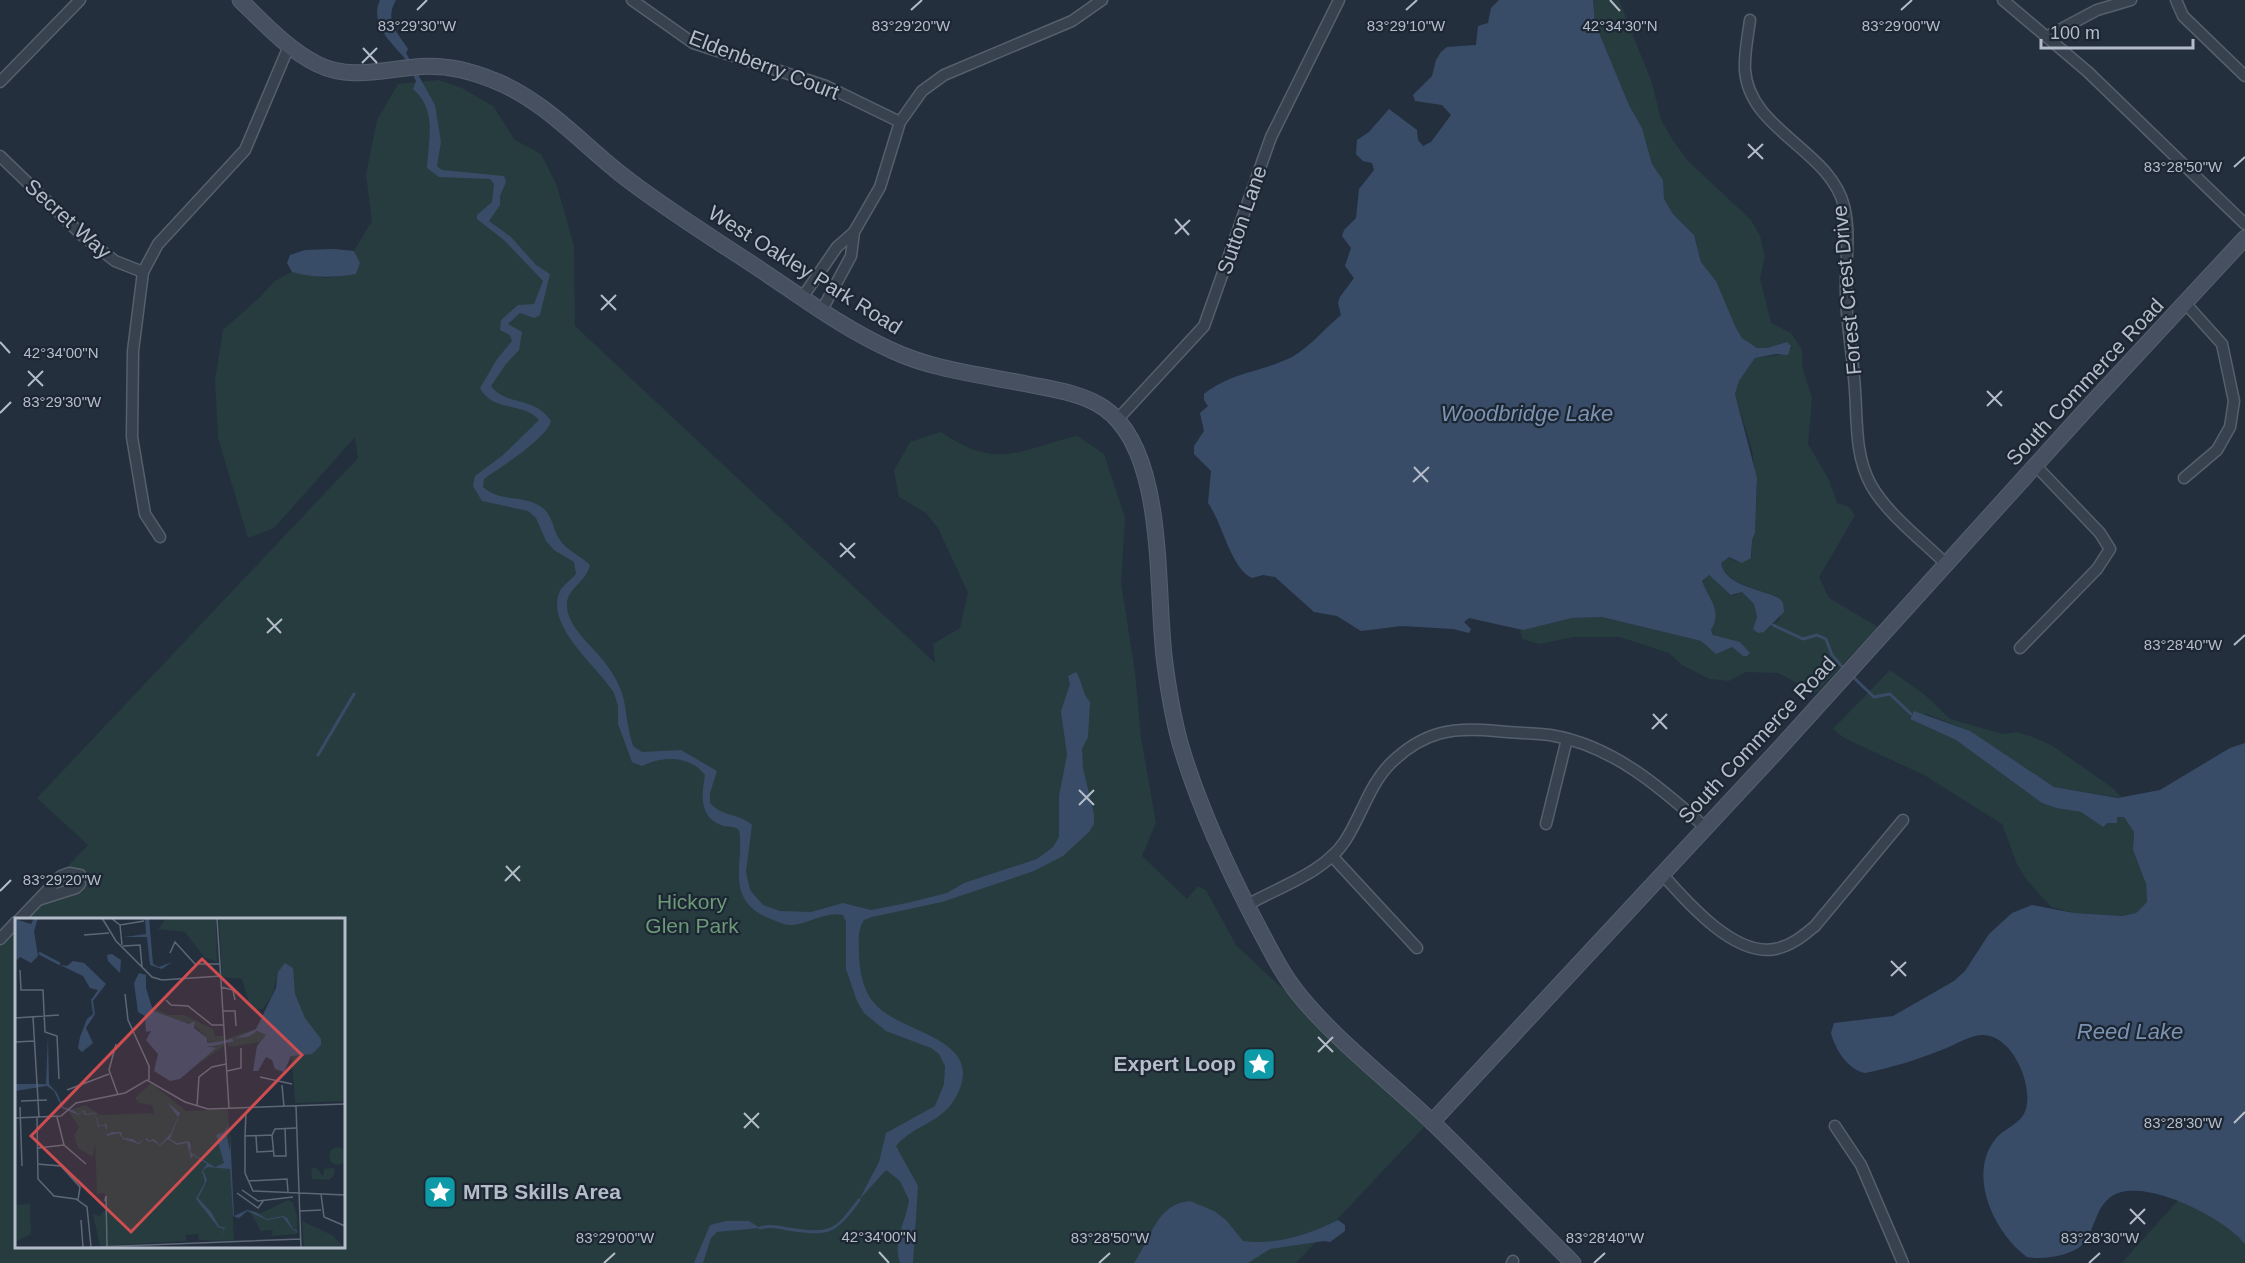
<svg xmlns="http://www.w3.org/2000/svg" width="2245" height="1263" font-family="Helvetica,sans-serif">
<style>
.green{fill:#263c3f}
.water{fill:#394c67}
.lines{fill:none;stroke-linecap:round;stroke-linejoin:round}
.stream{stroke:#394c67;stroke-width:3}
.street-casing{stroke:#565f6c;stroke-width:13}
.secondary-casing{stroke:#565f6c;stroke-width:17}
.street{stroke:#38414e;stroke-width:10}
.secondary{stroke:#465061;stroke-width:15}
.ticks{fill:none;stroke:#b4bcc9;stroke-width:2}
.labels{text-anchor:middle;stroke-width:4.5;stroke-linejoin:round;paint-order:stroke}
.street-label{font-size:21px;fill:#b4bcc9;stroke:#1d2633}
.park-label{font-size:21px;fill:#6b9a76;stroke:#1d2633}
.poi-label{font-size:21px;font-weight:bold;fill:#b4bcc9;stroke:#1d2633;text-anchor:end}
.water-label{font-size:22px;font-style:italic;fill:#7c92b1;stroke:#1d2633}
.inset-river{fill:none;stroke:#394c67;stroke-width:3}
.inset-road{fill:none;stroke:#5e6776;stroke-width:1.5}
.view{fill:#ce4d50;fill-opacity:0.15;stroke:#ce4d50;stroke-width:3}
.inset-edge{fill:none;stroke:#b4bcc9;stroke-width:3}
.ticks-label{font-size:15px;text-anchor:middle;fill:#b4bcc9;stroke:#1d2633;stroke-width:4.5;stroke-linejoin:round;paint-order:stroke}
</style>
<rect width="100%" height="100%" fill="#242f3e"/>
<g class="green">
<path d="M 1593,0 L 1619,0 L 1652,83 L 1661,120 L 1672,139 L 1688,161 L 1751,220 L 1760,236 L 1765,257 L 1760,278 L 1771,323 L 1791,333 L 1802,350 L 1802,366 L 1812,398 L 1808,444 L 1829,480 L 1837,503 L 1849,507 L 1855,515 L 1819,577 L 1829,598 L 1878,627 L 1816,693 L 1778,673 L 1746,672 L 1729,681 L 1710,679 L 1682,665 L 1669,653 L 1620,637 L 1574,637 L 1539,644 L 1522,639 L 1520,630 L 1572,618 L 1602,617 L 1701,641 C 1717,655 1714,652 1732,647 L 1743,656 L 1733,640 L 1717,638 L 1711,631 C 1718,614 1712,599 1702,583 L 1707,575 L 1713,577 L 1733,596 L 1742,592 L 1754,604 L 1757,617 L 1753,629 L 1764,632 L 1780,619 L 1779,598 C 1761,589 1725,585 1721,563 L 1729,557 L 1735,561 L 1752,557 L 1752,540 L 1755,533 L 1757,488 L 1752,450 L 1735,394 L 1739,381 L 1755,358 L 1780,355 L 1792,348 L 1787,342 L 1767,348 L 1757,348 L 1742,338 L 1736,328 L 1716,281 L 1701,262 L 1694,235 L 1673,214 L 1664,199 L 1663,180 L 1652,164 L 1642,128 L 1629,105 L 1595,23 Z"/>
<path d="M 439,80 L 462,88 L 493,106 L 515,140 L 541,154 L 557,186 L 574,246 L 575,326 L 935,663 L 933,644 L 960,628 L 968,593 L 938,528 L 926,513 L 899,497 L 894,471 L 910,442 L 941,432 C 999,471 1017,450 1077,436 L 1104,454 L 1125,518 L 1121,583 L 1135,672 L 1141,738 L 1156,823 L 1142,856 L 1187,899 L 1198,886 L 1206,890 L 1236,945 L 1427,1124 L 1296,1263 L 0,1263 L 0,939 L 16,921 L 16,1246 L 344,1246 L 344,920 L 18,919 L 88,845 L 37,798 L 358,458 L 355,437 L 274,528 L 248,538 L 218,438 L 215,380 L 223,330 L 258,299 L 275,281 L 292,272 L 327,278 L 356,274 L 360,263 L 354,251 L 372,221 L 366,174 L 377,120 L 398,84 Z"/>
<polygon points="1890,670 1925,695 1950,719 2003,734 2017,732 2033,737 2053,746 2114,789 2122,798 2054,787 1969,731 1930,715 1911,713 1910,719 1956,740 2042,803 2056,808 2081,812 2103,827 2117,817 2124,817 2134,832 2133,850 2146,884 2147,902 2136,913 2122,916 2074,913 2051,907 2026,879 2017,864 2002,824 1924,775 1844,738 1833,729"/>
<polygon points="2245,1127 2245,1263 2122,1263 2135,1248"/>
</g>
<g class="water">
<path d="M 380,0 L 396,0 C 384,21 397,32 408,49 L 406,53 L 435,105 L 441,142 L 437,166 L 442,170 L 504,176 L 506,182 L 500,196 L 500,205 L 489,221 L 511,237 L 536,265 L 550,274 L 540,315 L 534,318 L 520,313 L 508,324 L 522,332 L 519,350 L 506,364 L 491,386 C 507,407 533,395 551,421 C 546,439 501,467 484,479 L 483,487 C 499,502 522,495 540,506 C 552,513 552,526 558,537 C 565,550 580,555 590,565 C 587,581 568,588 567,603 C 565,626 594,647 606,664 C 631,698 622,710 633,746 L 642,752 L 681,750 L 717,771 L 710,793 L 710,803 C 722,817 739,813 752,825 L 746,872 L 750,890 L 763,905 L 780,911 L 811,912 L 843,903 L 871,910 L 907,903 L 947,893 L 964,883 L 1037,859 L 1053,847 L 1059,837 L 1059,796 L 1067,755 L 1061,711 L 1070,684 L 1068,676 L 1076,672 C 1083,682 1081,692 1090,702 L 1088,737 L 1082,749 L 1083,768 L 1094,814 L 1094,824 L 1089,832 L 1063,856 L 1034,871 L 942,902 L 872,917 L 864,920 C 857,930 859,944 859,956 C 860,973 863,990 874,1003 C 901,1035 988,1037 956,1097 C 942,1123 913,1125 896,1146 L 918,1186 L 913,1263 L 900,1263 C 892,1239 906,1223 909,1200 L 900,1181 L 886,1170 L 859,1200 L 879,1162 L 886,1133 L 935,1106 L 944,1084 L 945,1066 L 939,1054 L 931,1048 L 886,1031 L 864,1013 L 857,1001 L 846,969 L 846,922 L 843,915 C 827,911 809,923 793,925 C 785,926 774,920 766,917 C 724,897 745,863 739,830 C 733,825 727,828 721,825 C 698,816 702,793 705,775 C 690,755 662,756 642,766 L 632,762 L 618,724 L 618,706 L 614,693 C 596,665 544,625 560,591 C 563,585 571,580 576,574 L 574,562 L 554,550 L 546,541 L 536,518 L 528,511 L 482,501 L 473,486 L 475,476 L 503,455 L 539,420 C 523,401 493,413 480,388 L 497,359 L 512,341 L 510,335 L 500,330 L 501,320 L 518,305 L 534,304 L 543,281 L 505,241 L 477,219 L 477,215 L 492,202 L 494,184 L 490,179 L 439,177 L 427,168 C 428,141 438,110 413,89 L 416,81 C 412,73 408,61 402,55 C 388,40 370,22 380,0 Z"/>
<path d="M 1499,0 L 1593,0 L 1595,23 L 1629,105 L 1642,128 L 1652,164 L 1663,180 L 1664,199 L 1673,214 L 1694,235 L 1701,262 L 1716,281 L 1736,328 L 1742,338 L 1757,348 L 1767,348 L 1787,342 L 1791,346 L 1788,355 L 1776,354 L 1755,358 L 1739,381 L 1735,394 L 1757,478 L 1755,533 L 1752,540 L 1751,558 L 1742,563 L 1729,557 L 1721,563 C 1725,586 1761,589 1779,598 L 1783,603 L 1784,612 L 1764,632 L 1758,633 L 1753,629 L 1757,617 L 1754,604 L 1742,592 L 1731,595 L 1709,575 L 1702,581 C 1708,598 1723,610 1711,630 L 1713,635 L 1740,642 L 1750,653 L 1747,656 L 1743,656 L 1732,647 L 1716,654 L 1701,641 L 1602,617 L 1572,618 L 1523,630 L 1469,618 L 1464,622 L 1471,629 L 1469,633 L 1453,629 L 1402,626 L 1361,631 L 1337,616 L 1314,612 L 1275,577 L 1263,575 L 1252,578 C 1231,569 1223,524 1208,503 L 1211,471 L 1194,454 L 1194,446 L 1204,431 L 1200,413 L 1208,406 L 1204,400 L 1204,394 C 1231,372 1262,372 1292,357 C 1310,347 1325,328 1341,315 L 1338,303 L 1340,297 L 1354,278 L 1345,266 L 1351,248 L 1342,236 L 1344,230 L 1356,218 L 1359,189 L 1374,170 L 1372,163 L 1363,161 L 1356,154 L 1357,140 L 1369,132 L 1389,109 L 1417,130 L 1418,140 L 1423,146 L 1431,142 L 1451,115 L 1442,105 L 1415,101 L 1413,95 L 1432,76 L 1436,60 L 1441,52 L 1447,47 L 1476,45 L 1478,26 L 1488,23 L 1491,8 Z"/>
<path d="M 334,249 L 354,251 L 360,263 L 356,274 C 333,278 315,278 292,272 L 287,263 L 290,255 L 305,250 Z"/>
<path d="M 1914,711 L 1970,731 L 2054,787 L 2118,798 L 2160,790 L 2230,748 L 2245,743 L 2245,1244 C 2225,1218 2143,1176 2112,1196 C 2097,1206 2095,1225 2087,1239 C 2077,1256 2044,1260 2027,1257 C 1994,1233 1968,1176 1994,1141 C 2003,1128 2021,1125 2026,1109 C 2033,1084 2012,1034 1982,1035 C 1970,1035 1955,1045 1944,1049 C 1919,1059 1891,1068 1865,1073 C 1848,1070 1835,1049 1831,1033 L 1834,1023 L 1893,1016 L 1954,981 L 1965,971 L 1989,934 L 2012,913 L 2032,905 L 2074,913 L 2122,916 L 2136,913 L 2147,902 L 2146,884 L 2133,850 L 2134,832 L 2124,817 L 2117,817 L 2117,823 L 2108,823 L 2103,827 L 2081,812 L 2056,808 L 2042,803 L 1956,740 L 1910,719 Z"/>
<path d="M 1190,1201 L 1214,1211 L 1226,1220 L 1243,1241 C 1277,1245 1308,1235 1338,1220 L 1345,1225 L 1345,1231 L 1330,1242 L 1324,1241 L 1270,1249 L 1248,1263 L 1134,1263 C 1151,1239 1156,1204 1190,1201 Z"/>
<polygon points="726,1221 749,1221 760,1228 717,1232 711,1238 703,1263 694,1263 710,1225"/>
</g>
<g class="lines">
<g class="stream">
<polyline points="1773,625 1803,639 1817,635 1826,639 1832,655 1845,670"/>
<polyline points="1852,676 1874,697 1890,694 1911,714"/>
<polyline points="318,755 354,694"/>
<path d="M 760,1228 C 770,1225 777,1227 788,1229 C 829,1235 834,1234 859,1200"/>
</g>
<g class="street-casing">
<g id="street">
<polyline points="632,0 693,43 826,86 900,122"/>
<polyline points="2003,0 2088,72 2245,224"/>
<polyline points="2176,0 2183,16 2245,76"/>
<path d="M 1750,20 C 1748,36 1744,53 1745,70 C 1749,130 1830,150 1844,206 C 1851,234 1845,264 1846,292 C 1846,321 1852,349 1854,378 C 1858,413 1853,453 1871,485 C 1888,515 1922,540 1946,564"/>
<polyline points="2048,36 2097,10 2131,0"/>
<polyline points="0,82 80,0"/>
<polyline points="0,156 83,236 115,261 143,272"/>
<polyline points="802,298 837,247 854,232"/>
<polyline points="822,310 851,256 854,232 880,187 900,122 922,91 944,75 1072,21 1102,0"/>
<polyline points="1116,421 1204,326 1271,137 1339,0"/>
<polyline points="2184,478 2217,450 2230,427 2234,401 2222,344 2186,304"/>
<polyline points="160,537 145,514 132,437 133,351 143,272 158,244 245,150 289,46"/>
<polyline points="2020,648 2097,569 2110,549 2100,533 2036,466"/>
<polyline points="1546,824 1567,739"/>
<polyline points="1332,856 1417,948"/>
<path d="M 1662,874 C 1686,901 1734,957 1775,949 C 1791,946 1803,936 1815,926 L 1903,820"/>
<path d="M 1247,905 C 1279,887 1325,872 1345,841 C 1362,815 1369,785 1391,763 C 1424,731 1452,727 1496,731 C 1514,733 1532,733 1550,735 C 1612,745 1660,787 1705,827"/>
<polyline points="19,920 61,876 69,873 80,875 80,884 76,888 38,900"/>
<polyline points="0,939 16,922"/>
<polyline points="1835,1126 1861,1165 1903,1263"/>
<polyline points="1512,1263 1513,1261"/>
</g>
</g>
<g class="secondary-casing">
<g id="secondary">
<path d="M 240,0 C 264,23 287,49 317,64 C 349,80 381,70 415,67 C 441,64 469,70 493,80 C 543,99 581,143 622,175 C 664,208 710,236 755,266 C 799,295 842,328 891,350 C 933,370 982,375 1027,384 C 1051,389 1083,393 1104,408 C 1168,452 1155,594 1165,664 C 1169,694 1174,725 1183,753 C 1201,811 1226,865 1254,919 C 1268,945 1281,973 1300,996 C 1338,1042 1388,1080 1431,1121 C 1479,1167 1525,1216 1573,1263"/>
<polyline points="1432,1122 1777,751 2091,404 2245,238"/>
</g>
</g>
<use href="#street" class="street"/>
<use href="#secondary" class="secondary"/>
</g>
<path class="ticks" d="M 1610,0 L 1620,11M 417,10 L 427,0M 911,10 L 922,0M 1406,10 L 1417,0M 1901,10 L 1912,0M 363,48 L 377,63M 362,63 L 377,48M 1748,144 L 1763,159M 1748,158 L 1763,144M 2234,167 L 2245,157M 1175,219 L 1189,235M 1175,234 L 1190,220M 601,295 L 616,310M 601,310 L 616,295M 0,342 L 10,353M 28,371 L 43,386M 28,386 L 43,371M 1987,391 L 2002,406M 1987,406 L 2002,391M 0,413 L 11,402M 1414,467 L 1428,482M 1413,482 L 1429,467M 840,543 L 855,558M 840,557 L 855,543M 267,618 L 281,633M 267,633 L 282,619M 2234,645 L 2245,635M 1653,714 L 1667,729M 1652,729 L 1667,714M 1079,790 L 1094,805M 1079,805 L 1094,790M 506,866 L 520,881M 505,881 L 520,866M 0,891 L 11,880M 1891,961 L 1906,976M 1891,976 L 1906,962M 1318,1037 L 1333,1052M 1318,1052 L 1333,1037M 744,1113 L 759,1128M 2234,1123 L 2245,1112M 744,1128 L 759,1113M 2130,1209 L 2145,1224M 2130,1224 L 2145,1209M 879,1252 L 889,1263M 604,1263 L 615,1253M 1099,1263 L 1110,1253M 1594,1263 L 1605,1253M 2089,1263 L 2100,1253"/>
<defs>
<g id="sight-square" transform="scale(1.725)"><rect x="-9" y="-9" width="18" height="18" rx="4" fill="#0f9aa8" stroke="#1d2633"/><path d="M0-6L1.8-2.2L6-1.7L2.9 1.2L3.7 5.4L0 3.3L-3.7 5.4L-2.9 1.2L-6-1.7L-1.8-2.2Z" fill="#fff"/></g>
</defs>
<g fill-rule="evenodd">
<use href="#sight-square" x="1259" y="1064"/>
<use href="#sight-square" x="440" y="1192"/>
</g>
<g class="labels">
<g class="street-label">
<text transform="translate(764 65) rotate(21)" y="7">Eldenberry Court</text>
<text transform="translate(68 219) rotate(42)" y="7">Secret Way</text>
<text transform="translate(1242 220) rotate(-71)" y="7">Sutton Lane</text>
<text transform="translate(805 270) rotate(32)" y="7">West Oakley Park Road</text>
<text transform="translate(1847 290) rotate(-95)" y="7">Forest Crest Drive</text>
<text transform="translate(2085 382) rotate(-47)" y="7">South Commerce Road</text>
<text transform="translate(1757 740) rotate(-47)" y="7">South Commerce Road</text>
</g>
<g class="park-label">
<text x="692" y="909">Hickory<tspan x="692" dy="24">Glen Park</tspan></text>
</g>
<g class="poi-label">
<text x="1236" y="1071">Expert Loop</text>
<text x="463" y="1199" text-anchor="start">MTB Skills Area</text>
</g>
<g class="water-label">
<text x="1527" y="421">Woodbridge Lake</text>
<text x="2130" y="1039">Reed Lake</text>
</g>
</g>
<g transform="translate(15 918)">
<rect width="330" height="330" fill="#242f3e"/>
<path d="M 151,0 L 201,0 L 202,44 L 189,39 L 170,14 L 143,11 ZM 330,0 L 330,183 L 280,185 L 273,89 L 262,60 L 257,78 L 248,91 L 236,91 L 227,61 L 207,59 L 204,1 ZM 137,89 L 154,97 L 169,97 L 198,111 L 200,118 L 209,118 L 209,128 L 182,147 L 197,131 L 191,127 L 199,127 L 199,123 L 192,125 L 193,122 L 178,106 L 159,102 L 139,94 ZM 239,111 L 218,122 L 242,113 L 251,117 L 246,124 L 213,129 L 213,120 ZM 136,165 L 171,193 L 213,191 L 219,323 L 184,322 L 183,316 L 171,317 L 171,323 L 85,328 L 78,296 L 84,298 L 90,292 L 90,275 L 82,276 L 80,225 L 78,239 L 63,230 L 59,218 L 64,209 L 53,193 L 70,187 L 86,197 L 139,195 L 137,187 L 124,185 L 120,180 ZM314 238a9 9 0 1 1 18 0a9 9 0 1 1-18 0ZM 296,249 L 303,251 L 308,259 L 309,251 L 320,250 L 319,257 L 314,262 L 297,261 ZM 273,282 L 278,285 L 282,297 L 282,316 L 256,318 L 258,312 L 246,313 L 234,292 L 246,295 ZM 15,286 L 16,316 L 0,324 L 0,287 ZM 287,303 L 317,317 L 330,330 L 289,330 Z" fill="#263c3f"/>
<path d="M 19,0 L 23,0 L 19,13 L 23,38 L 16,45 L 5,39 L 0,44 L 0,1 L 16,6 ZM 130,0 L 134,0 L 138,46 L 144,49 L 157,44 L 147,51 L 135,47 L 132,19 L 109,19 L 131,16 ZM 97,36 L 106,42 L 105,55 L 93,43 L 92,37 ZM 58,43 L 69,45 L 91,66 L 78,83 L 80,96 L 71,110 L 78,125 L 67,134 L 63,130 L 65,119 L 72,101 L 78,96 L 76,82 L 83,72 L 75,70 L 68,58 L 45,47 L 52,48 ZM 270,45 L 278,50 L 280,76 L 290,100 L 306,121 L 306,127 L 297,136 L 276,138 L 269,154 L 260,151 L 257,142 L 251,139 L 243,153 L 238,153 L 242,128 L 251,117 L 242,113 L 235,118 L 218,121 L 241,111 L 261,70 L 263,54 ZM 124,55 L 131,57 L 131,70 L 138,93 L 174,106 L 180,103 L 179,110 L 192,120 L 192,125 L 200,124 L 200,128 L 191,128 L 201,130 L 165,161 L 155,163 L 139,153 L 143,136 L 131,122 L 136,113 L 131,114 L 130,98 L 123,94 L 119,65 ZM 33,118 L 34,166 L 42,175 L 48,189 L 58,192 L 63,196 L 69,192 L 71,196 L 80,195 L 84,208 L 90,206 L 92,207 L 91,217 L 97,214 L 106,214 L 108,220 L 118,221 L 123,225 L 132,220 L 134,223 L 139,221 L 145,227 L 156,215 L 163,199 L 152,184 L 165,195 L 155,221 L 162,225 L 174,223 L 176,228 L 175,234 L 200,249 L 209,245 L 201,217 L 209,214 L 215,205 L 211,215 L 215,234 L 215,213 L 219,298 L 232,292 L 240,294 L 252,301 L 268,298 L 272,300 L 278,311 L 281,312 L 284,315 L 277,311 L 268,299 L 252,302 L 232,293 L 224,300 L 218,298 L 215,251 L 193,249 L 188,252 L 192,262 L 187,273 L 183,280 L 196,294 L 204,308 L 210,310 L 204,323 L 209,311 L 203,309 L 181,281 L 190,264 L 187,253 L 192,246 L 178,237 L 176,241 L 172,225 L 162,227 L 153,221 L 145,228 L 138,223 L 134,224 L 130,221 L 124,226 L 108,221 L 104,215 L 92,218 L 90,207 L 83,209 L 80,196 L 70,197 L 68,193 L 63,197 L 47,190 L 39,173 L 32,168 L 0,173 L 0,166 L 31,166 Z" fill="#394c67"/>
<path class="inset-river" d="M 24,35 L 45,46M 200,126 L 218,122"/>
<path class="inset-road" d="M 87,0 L 101,23 L 137,59 L 147,62 L 206,58M 96,0 L 105,7 L 129,3M 202,0 L 214,190M 105,7 L 107,27M 69,17 L 94,15M 108,28 L 125,27 L 127,49M 155,35 L 160,24 L 180,46 L 205,46M 5,52 L 6,72 L 28,72 L 30,114 L 42,118 L 44,161M 206,69 L 218,72 L 220,82M 110,76 L 113,102 L 134,148 L 134,162M 151,82 L 156,87 L 173,88 L 197,107 L 209,107M 208,93 L 220,93 L 221,108M 18,99 L 24,199M 0,100 L 44,97M 0,124 L 19,123M 101,126 L 94,152 L 103,177M 212,153 L 226,150 L 226,130M 245,159 L 277,166M 267,167 L 269,189M 52,172 L 94,156M 6,183 L 32,182M 182,188 L 184,159 L 197,149 L 211,146M 281,188 L 286,330M 5,189 L 7,248M 231,195 L 230,218 L 257,217 L 260,211 L 281,210M 22,199 L 23,261 L 39,278 L 61,281 L 72,289 L 76,329M 42,199 L 49,227 L 71,246M 0,200 L 46,198 L 61,185 L 110,175 L 132,162 L 170,184 L 193,191 L 330,186M 257,217 L 259,238 L 271,238 L 270,210M 230,218 L 230,255 L 238,273 L 330,277M 241,218 L 242,234 L 259,233M 23,230 L 49,227M 22,246 L 46,248 L 65,269 L 63,282M 233,263 L 272,261 L 273,274M 227,272 L 243,283 L 278,279M 222,275 L 243,290 L 249,282M 306,276 L 309,299 L 330,308M 90,283 L 91,278 L 92,328M 285,293 L 306,292M 66,302 L 68,329M 56,330 L 286,321"/>
<path class="view" d="M 187,41 L 287,137 L 116,314 L 16,218 Z"/>
<rect width="330" height="330" class="inset-edge"/>
</g>
<g class="ticks-label">
<text x="417" y="31">83°29'30"W</text>
<text x="911" y="31">83°29'20"W</text>
<text x="1406" y="31">83°29'10"W</text>
<text x="1901" y="31">83°29'00"W</text>
<text x="1620" y="31">42°34'30"N</text>
<text x="2183" y="172">83°28'50"W</text>
<text x="61" y="358">42°34'00"N</text>
<text x="62" y="407">83°29'30"W</text>
<text x="2183" y="650">83°28'40"W</text>
<text x="62" y="885">83°29'20"W</text>
<text x="2183" y="1128">83°28'30"W</text>
<text x="879" y="1242">42°34'00"N</text>
<text x="615" y="1243">83°29'00"W</text>
<text x="1110" y="1243">83°28'50"W</text>
<text x="1605" y="1243">83°28'40"W</text>
<text x="2100" y="1243">83°28'30"W</text>
</g>
<path d="M2041 39v9h152v-9" fill="none" stroke="#b4bcc9" stroke-width="3"/>
<text x="2050" y="39" font-size="18" fill="#b4bcc9" stroke="#1d2633" stroke-width="4.5" paint-order="stroke">100 m</text>
</svg>
